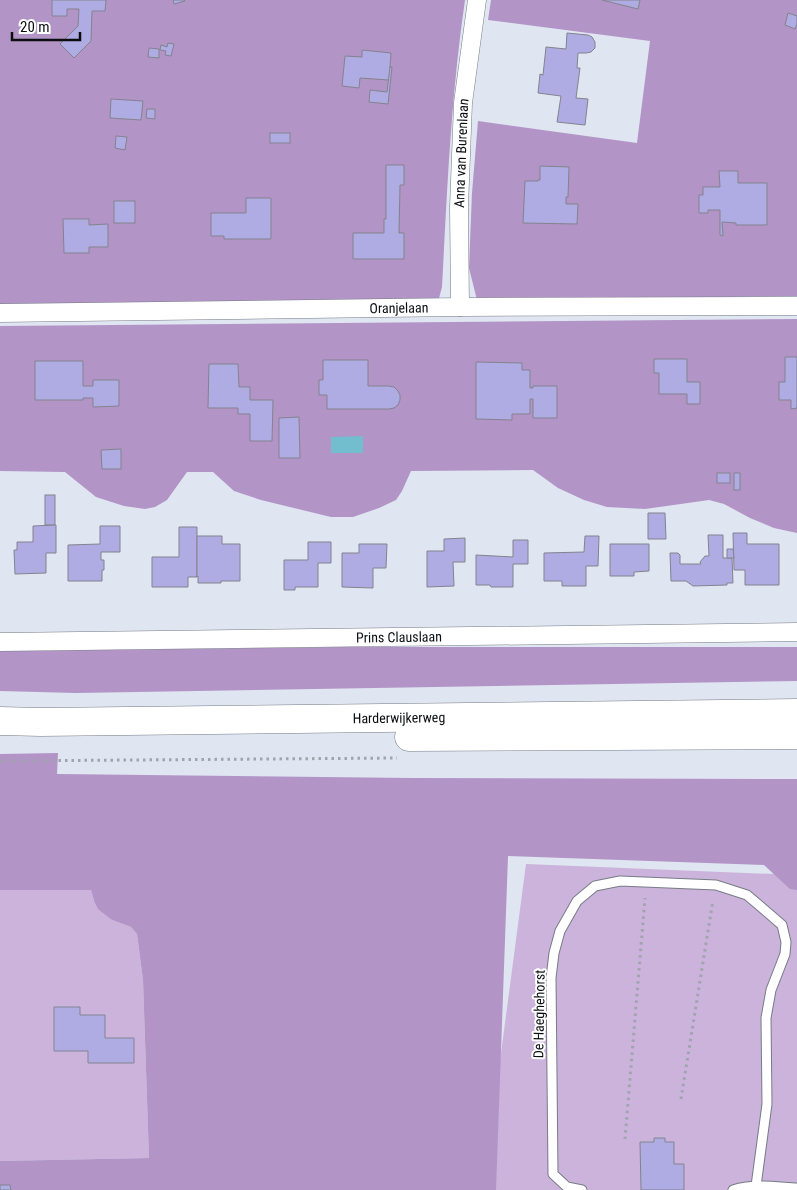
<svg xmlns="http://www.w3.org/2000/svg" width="797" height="1190" font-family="'Roboto Condensed',sans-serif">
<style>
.green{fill:#cbb3dc}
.forest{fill:#b294c6}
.water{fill:#72bdce}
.building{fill:#aface3;stroke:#83838e}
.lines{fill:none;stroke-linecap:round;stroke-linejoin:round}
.service-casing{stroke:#767c86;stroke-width:11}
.minor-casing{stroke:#767c86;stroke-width:19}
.primary-casing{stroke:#767c86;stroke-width:29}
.path{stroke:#9fa4ad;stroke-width:3;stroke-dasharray:2.5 4;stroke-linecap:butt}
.service{stroke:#fff;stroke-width:9}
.minor{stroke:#fff;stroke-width:18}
.primary{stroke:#fff;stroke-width:28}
.labels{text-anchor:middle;stroke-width:4;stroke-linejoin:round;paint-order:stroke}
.street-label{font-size:14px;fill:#0c0e12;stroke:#fff}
</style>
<rect width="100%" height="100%" fill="#dfe5f1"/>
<g class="green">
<polygon points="526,864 797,875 797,1190 483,1190"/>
<polygon points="0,890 91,890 94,901 112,920 131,927 137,934 143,980 149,1158 0,1161"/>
</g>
<g class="forest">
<path d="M 0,0 L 465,0 C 451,95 447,192 442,287 L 438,302 L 261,304 L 0,304 Z"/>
<polygon points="491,0 797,0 797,296 477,300 469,268 472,193 478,121 637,143 650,41 488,20"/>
<polygon points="797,319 797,533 774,528 750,518 724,504 709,500 645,509 607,507 584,500 558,488 533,470 411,471 402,491 396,500 379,508 353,517 331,517 261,500 234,491 213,472 187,472 167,500 155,507 145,509 124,506 96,497 65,472 0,471 0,326"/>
<polygon points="343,647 797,647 797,681 76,693 0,691 0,651"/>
<polygon points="58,753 57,774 414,778 797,779 797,890 790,889 764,865 508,856 496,1190 0,1190 0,1161 149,1158 143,980 137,934 131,927 112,920 98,909 94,901 91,890 0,890 0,754"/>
</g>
<polygon class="water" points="363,436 363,453 331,453 331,437"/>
<g class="building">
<polygon points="52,0 106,0 105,11 92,11 91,41 74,58 60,44 78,26 79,9 67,9 67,16 52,16"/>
<polygon points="173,0 184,0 185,1 174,4"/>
<polygon points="602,0 640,0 638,9"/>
<polygon points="788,13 797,16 797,24 795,29 785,25"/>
<polygon points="567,33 588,35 592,37 595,42 595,48 591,52 586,53 578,53 577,68 580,68 576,98 588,99 585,125 557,122 561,96 538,93 540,74 543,75 546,47 566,49"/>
<polygon points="168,43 174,44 171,56 165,55 166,51 160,50 161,45 167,47"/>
<polygon points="149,48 159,49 159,58 148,57"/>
<polygon points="362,50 391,53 389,80 360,78 359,88 342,86 345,56 362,57"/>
<polygon points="390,67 392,67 388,104 369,102 370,90 387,92"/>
<polygon points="111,99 143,101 141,120 110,118"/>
<polygon points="147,109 155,109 155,119 146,118"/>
<rect x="270" y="133" width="20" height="10"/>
<polygon points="116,136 127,137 125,150 115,148"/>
<polygon points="386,165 404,165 404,185 400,185 399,233 404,233 404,259 353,259 353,233 384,233 384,219 386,219"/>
<polygon points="540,166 569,167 568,197 566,197 566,204 578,204 577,224 523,223 525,181 538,181 538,180 540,180"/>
<polygon points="719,171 738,171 738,183 767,183 767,225 736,225 736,223 722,222 723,236 720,235 720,210 708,210 708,213 699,213 699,195 703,195 703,187 720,187"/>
<polygon points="246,198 271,198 271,239 224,239 224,236 211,236 211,213 246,213"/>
<rect x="114" y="201" width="21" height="22"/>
<polygon points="63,219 89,219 89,225 108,224 108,247 89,247 89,253 64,253"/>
<polygon points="785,357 797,357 797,408 791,409 791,400 779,400 779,382 785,382"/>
<polygon points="654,359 687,359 687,382 700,382 700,404 687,404 687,394 659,394 659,373 654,373"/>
<polygon points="323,360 368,360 368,386 389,386 394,387 398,391 400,395 400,400 398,405 394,408 389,409 327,409 327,395 319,395 319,380 323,380"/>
<polygon points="35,361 83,361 83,386 93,386 93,380 119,380 119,406 93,407 93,398 83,398 83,400 35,400"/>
<polygon points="476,362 522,363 522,370 530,370 530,388 533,388 533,386 557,386 557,418 533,418 533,399 530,399 530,414 512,414 512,420 476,419"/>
<polygon points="209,364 238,364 239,387 250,387 250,400 273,400 272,441 250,441 250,414 238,414 238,408 208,408"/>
<polygon points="299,417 300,458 279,458 279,418"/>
<polygon points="121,449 121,469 102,469 101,450"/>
<rect x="717" y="473" width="13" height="10"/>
<rect x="734" y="473" width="6" height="17"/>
<rect x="45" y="495" width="10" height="30"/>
<polygon points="648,513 665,513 666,539 648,539"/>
<polygon points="56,525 56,553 46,553 46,573 15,574 14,550 17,550 17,542 33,542 33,526"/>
<polygon points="100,526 120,526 120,552 101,552 101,560 104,560 104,570 102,570 102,581 68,581 68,545 100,544"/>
<polygon points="179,527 197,527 197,577 188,577 188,587 152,587 152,557 179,557"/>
<polygon points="733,533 747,533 747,544 779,544 779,585 745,585 745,570 734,570"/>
<polygon points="708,535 723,535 723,558 732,558 733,583 727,583 727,585 693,586 686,581 671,581 670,553 678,553 680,555 680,564 701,564 700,562 705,556 709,556"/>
<polygon points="197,536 222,536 222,544 240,544 240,581 221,581 221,583 198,583 198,576 197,577"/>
<polygon points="585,536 599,536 598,566 586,566 586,586 562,586 562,581 544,581 544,553 584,552"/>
<polygon points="465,538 465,562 453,562 454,586 427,587 427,551 444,551 444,539"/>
<polygon points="513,540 528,540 528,564 513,564 513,587 491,587 490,585 476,585 476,555 513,557"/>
<polygon points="308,542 331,542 331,563 318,563 318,587 295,587 295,590 284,590 284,560 308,560"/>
<polygon points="359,544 387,544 386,568 373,568 373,588 342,587 342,553 359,553"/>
<polygon points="610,544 649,544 649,571 634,572 634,576 610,576"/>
<polygon points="727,549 733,549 734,558 727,558"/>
<polygon points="54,1007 80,1007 80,1015 105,1015 105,1038 134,1038 134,1063 88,1063 88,1051 54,1051"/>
<polygon points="654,1138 665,1138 665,1142 674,1142 674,1164 684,1164 684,1190 641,1190 640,1142 654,1142"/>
<polygon points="0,1185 10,1185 11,1190 0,1190"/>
</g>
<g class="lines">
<g class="service-casing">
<g id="service">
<polyline points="582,1190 567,1187 553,1174 551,978 554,953 560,931 577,901 595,886 620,881 716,885 747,895 760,906 782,925 786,942 785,954 771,990 766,1018 767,1104 756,1186"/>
<path d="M 733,1190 C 753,1183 777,1187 797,1188"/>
</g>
</g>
<g class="minor-casing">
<g id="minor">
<path id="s1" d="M 460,307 L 459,207 L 463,103 L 477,0"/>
<path id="s2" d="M 0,313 L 460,307 L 797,306"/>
<path id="s3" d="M 0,642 L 797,632"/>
</g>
</g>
<g class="primary-casing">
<g id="primary">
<path id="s4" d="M 0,721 L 41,722 L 797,713"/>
<polyline points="409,737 797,735"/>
</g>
</g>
<g class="path">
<polyline points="0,761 397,758"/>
<polyline points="681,1099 713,900"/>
<polyline points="625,1139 645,898"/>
</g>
<use href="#service" class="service"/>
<use href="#minor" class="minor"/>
<use href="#primary" class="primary"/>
</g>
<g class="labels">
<g class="street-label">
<text dy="5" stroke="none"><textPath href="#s1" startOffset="154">Anna van Burenlaan</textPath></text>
<text dy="5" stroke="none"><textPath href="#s2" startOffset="399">Oranjelaan</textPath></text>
<text dy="5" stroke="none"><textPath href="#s3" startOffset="399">Prins Clauslaan</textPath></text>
<text dy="5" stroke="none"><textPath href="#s4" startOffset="399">Harderwijkerweg</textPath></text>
<text transform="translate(539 1014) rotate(-89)" y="5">De Haeghehorst</text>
</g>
</g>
<path d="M12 32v8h68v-8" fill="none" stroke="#0c0e12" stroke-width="2.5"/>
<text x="20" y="32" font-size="15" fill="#0c0e12" stroke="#ffffff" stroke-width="4" paint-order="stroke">20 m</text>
</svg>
